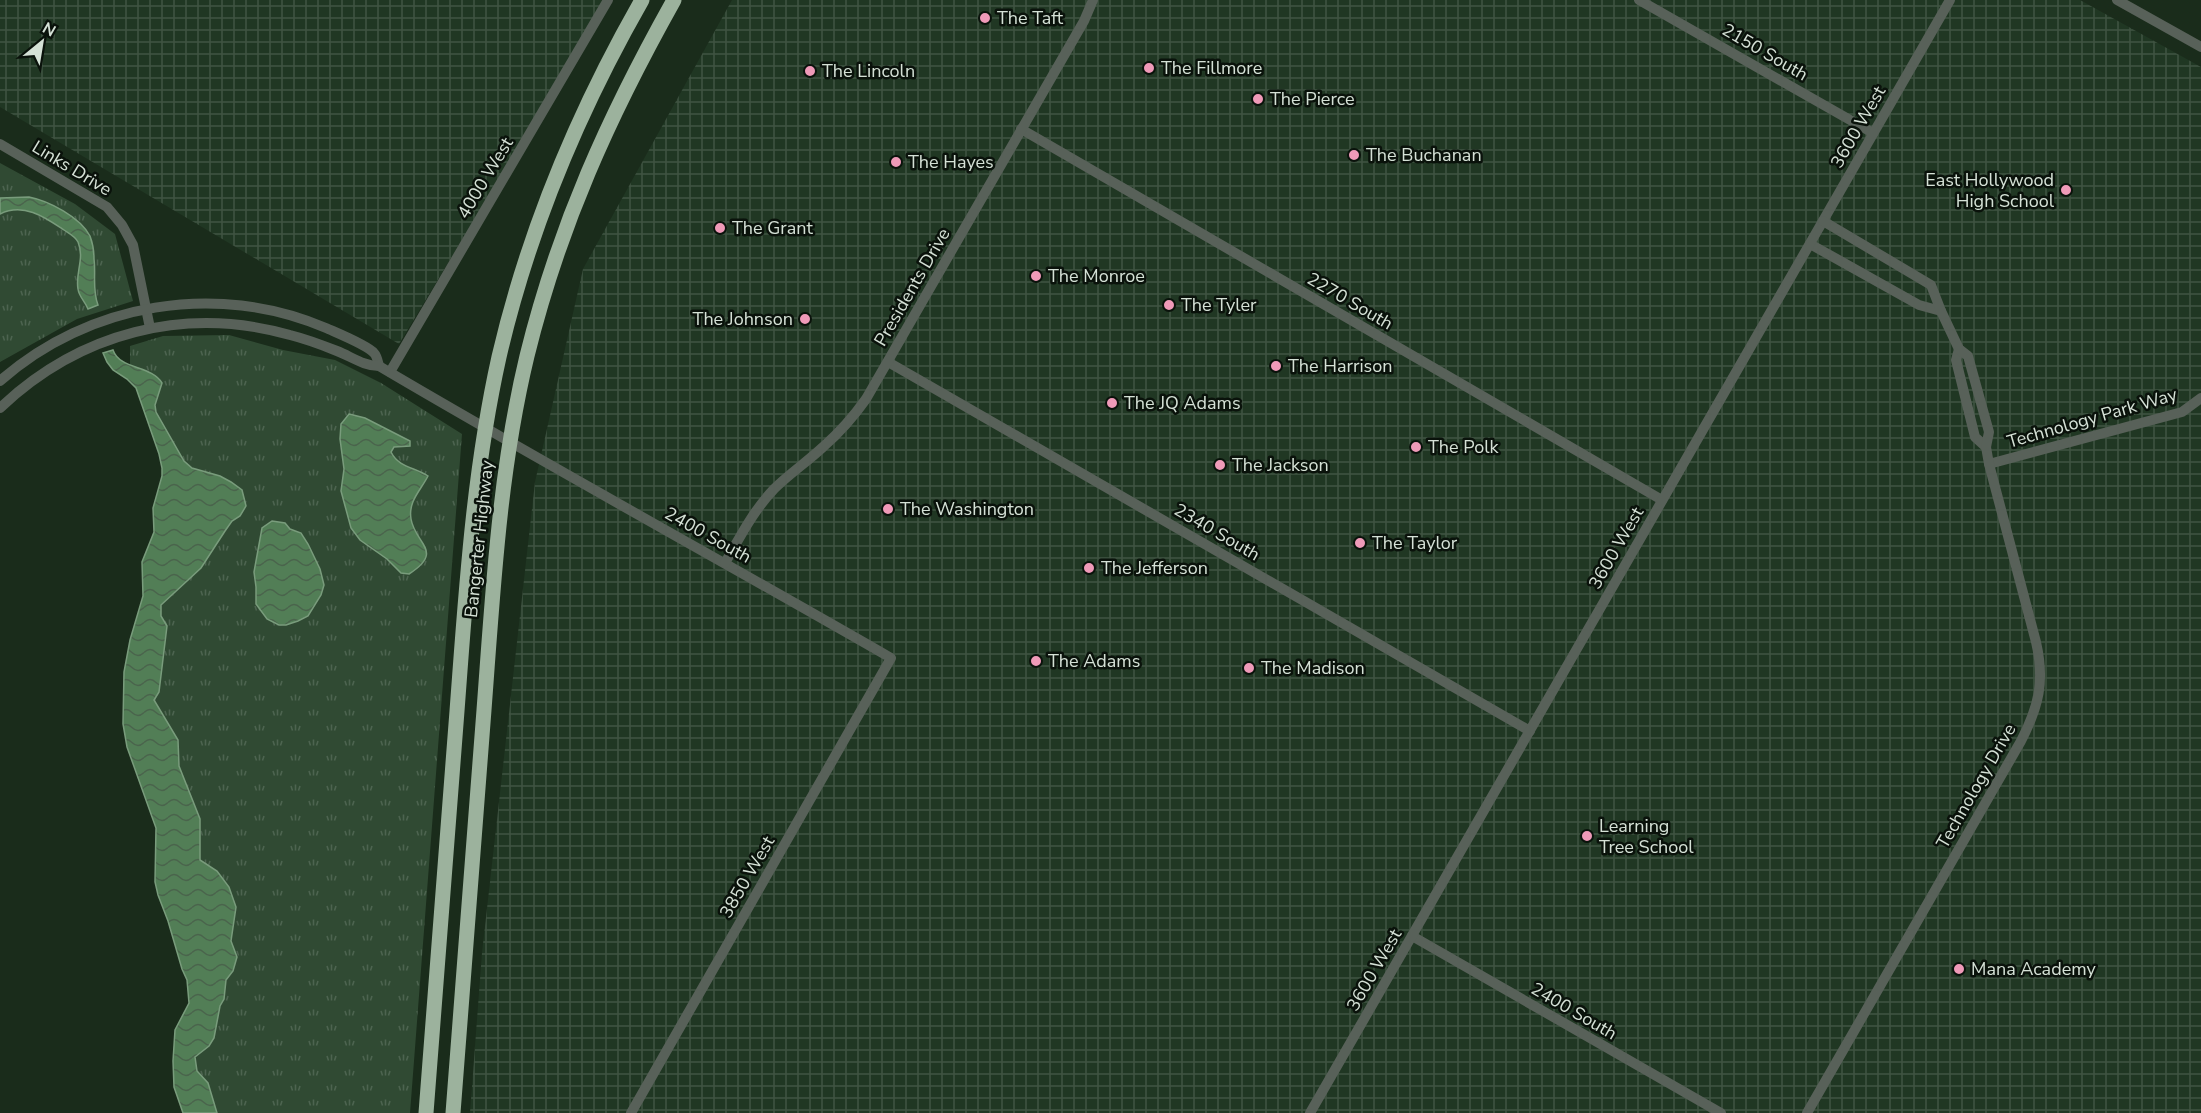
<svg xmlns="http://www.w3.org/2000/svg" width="2201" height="1113" font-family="'Nunito Sans',sans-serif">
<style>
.industrial{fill:url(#industrial-grid)}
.grass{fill:url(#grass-tufts)}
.water{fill:url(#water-waves);stroke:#799c7c;stroke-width:1.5}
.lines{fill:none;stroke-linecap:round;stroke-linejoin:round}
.minor{stroke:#586159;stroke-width:10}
.highway{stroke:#9cb29d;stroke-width:15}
.poi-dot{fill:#ef9ab8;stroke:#0a120b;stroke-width:2}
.labels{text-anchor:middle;stroke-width:5;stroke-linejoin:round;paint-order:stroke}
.poi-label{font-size:18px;fill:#d5e1d6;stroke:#0a120b;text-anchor:start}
.street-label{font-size:18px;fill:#d5e1d6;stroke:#0a120b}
</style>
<defs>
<pattern id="industrial-grid" width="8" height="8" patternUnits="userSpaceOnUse" patternTransform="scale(1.5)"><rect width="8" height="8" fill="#203723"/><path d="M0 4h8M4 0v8" fill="none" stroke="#405442"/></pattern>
<pattern id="grass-tufts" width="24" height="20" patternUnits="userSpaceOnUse" patternTransform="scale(1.5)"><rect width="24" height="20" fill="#304a33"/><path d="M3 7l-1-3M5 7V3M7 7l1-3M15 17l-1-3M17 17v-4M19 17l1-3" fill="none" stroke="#4d6450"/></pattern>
<pattern id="water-waves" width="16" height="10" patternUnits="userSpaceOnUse" patternTransform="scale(1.5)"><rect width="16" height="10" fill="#527e56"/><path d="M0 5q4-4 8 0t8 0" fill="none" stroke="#4a644c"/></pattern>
</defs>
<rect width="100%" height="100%" fill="#1a2c1b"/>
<g class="industrial">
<polygon points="0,0 607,0 399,344 0,107"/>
<polygon points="732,0 2080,0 2201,67 2201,1113 470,1113 482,953 535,482 583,269"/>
</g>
<g class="grass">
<polygon points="0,163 75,204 115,234 133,301 77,319 0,362"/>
<polygon points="229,335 283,350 335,360 381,383 462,434 410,1113 192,1113 196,979 139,709 172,461 130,366 130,346 163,336"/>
</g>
<g class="water">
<path d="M 29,197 C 49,201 80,217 90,236 C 93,244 94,251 94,259 C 96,275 92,290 98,305 L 88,309 C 85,301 79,297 78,289 C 75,273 85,258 78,242 C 75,236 70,234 64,230 C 46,218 24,202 0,214 L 0,198 Z"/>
<path d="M 113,350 C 120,370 151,365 162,383 L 155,405 L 156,412 L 184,461 L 192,468 L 220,476 L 231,482 L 242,490 L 246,506 L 240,516 L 232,521 L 225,531 L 201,568 L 161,605 L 161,616 L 167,626 L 159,692 L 154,700 L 178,740 L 179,766 L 200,819 L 200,860 L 217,871 L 229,887 L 236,907 L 231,941 L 237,957 L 233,971 L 226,980 L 224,999 L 220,1006 L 214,1038 L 209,1046 L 195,1057 L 197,1071 L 208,1083 L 217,1113 L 183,1113 L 174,1087 L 173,1061 L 175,1030 L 189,1003 L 187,980 L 182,969 L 168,921 L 158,895 L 155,882 L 156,828 L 127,747 L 123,724 L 124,672 L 130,640 L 143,596 L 142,562 L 154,532 L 153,508 L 162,476 L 162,468 L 159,454 L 136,388 L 127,379 L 113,370 L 107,362 L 103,353 Z"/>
<path d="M 349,414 L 365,418 L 410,441 L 410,446 L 394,447 L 391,452 C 399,468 415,467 428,476 C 421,490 408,501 411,519 C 415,544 445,551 409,574 L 401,573 L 387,559 L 360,540 L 351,528 L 341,491 L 344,469 L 340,439 L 341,424 Z"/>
<polygon points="272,521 285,523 290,529 301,533 308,544 320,569 324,585 321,595 308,616 298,621 286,625 279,625 267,619 256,604 256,587 254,572 262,528"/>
</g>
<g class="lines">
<g class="minor">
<polyline points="1639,0 1873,133"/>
<polyline points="2117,0 2201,47"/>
<polyline points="1021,129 1662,500"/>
<polyline points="0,144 107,207 122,225 133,245 150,328"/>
<polyline points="1810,244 1919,305 1941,311"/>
<polyline points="1959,349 1956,360 1975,437 1986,447"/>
<polyline points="888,362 1530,731"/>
<polyline points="390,372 608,0"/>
<path d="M 0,381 C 88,303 217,281 326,328 C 337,333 367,345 374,353 C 377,356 378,362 379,366"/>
<path d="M 0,408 C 79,333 184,305 290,335 C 306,339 322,345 337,351 C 352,357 364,366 379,366 C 548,466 721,560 891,658 L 631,1113"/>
<polyline points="1989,464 2182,412 2201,398"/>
<path d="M 725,563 C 740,537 753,511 774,489 C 789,474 807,462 823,447 C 839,433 854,416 866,399 L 1084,21 L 1093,0"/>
<polyline points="1412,936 1721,1113"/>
<polyline points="1310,1113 1950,0"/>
<path d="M 1807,1113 L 2021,741 C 2039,706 2045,681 2036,642 L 1989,464 L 1986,447 L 1989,432 L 1968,356 L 1959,349 L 1941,311 L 1931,285 L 1823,221"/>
</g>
<g class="highway">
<path d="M 426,1113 C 436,979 447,845 457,711 C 466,592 473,474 499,357 C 528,232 578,112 642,0"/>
<path d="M 453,1113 C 463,979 474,845 484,710 C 493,591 499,472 527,356 C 559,226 609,116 674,0"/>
</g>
</g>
<g class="poi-dot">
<circle cx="985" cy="18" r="6"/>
<circle cx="1149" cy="68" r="6"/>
<circle cx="810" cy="71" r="6"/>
<circle cx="1258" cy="99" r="6"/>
<circle cx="1354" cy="155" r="6"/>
<circle cx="896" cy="162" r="6"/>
<circle cx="2066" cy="190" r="6"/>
<circle cx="720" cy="228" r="6"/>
<circle cx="1036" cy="276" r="6"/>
<circle cx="1169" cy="305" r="6"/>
<circle cx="805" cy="319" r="6"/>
<circle cx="1276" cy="366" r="6"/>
<circle cx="1112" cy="403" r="6"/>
<circle cx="1416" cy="447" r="6"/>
<circle cx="1220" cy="465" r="6"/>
<circle cx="888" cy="509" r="6"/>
<circle cx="1360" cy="543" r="6"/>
<circle cx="1089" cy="568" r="6"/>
<circle cx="1036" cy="661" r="6"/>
<circle cx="1249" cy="668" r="6"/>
<circle cx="1587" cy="836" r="6"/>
<circle cx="1959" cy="969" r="6"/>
</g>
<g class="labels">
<g class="poi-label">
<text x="997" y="24">The Taft</text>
<text x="1161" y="74">The Fillmore</text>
<text x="822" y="77">The Lincoln</text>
<text x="1270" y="105">The Pierce</text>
<text x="1366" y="161">The Buchanan</text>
<text x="908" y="168">The Hayes</text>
<text x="2054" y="186" text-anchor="end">East Hollywood<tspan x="2054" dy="21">High School</tspan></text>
<text x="732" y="234">The Grant</text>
<text x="1048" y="282">The Monroe</text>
<text x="1181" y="311">The Tyler</text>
<text x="793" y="325" text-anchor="end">The Johnson</text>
<text x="1288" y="372">The Harrison</text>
<text x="1124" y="409">The JQ Adams</text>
<text x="1428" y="453">The Polk</text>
<text x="1232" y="471">The Jackson</text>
<text x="900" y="515">The Washington</text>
<text x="1372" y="549">The Taylor</text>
<text x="1101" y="574">The Jefferson</text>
<text x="1048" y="667">The Adams</text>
<text x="1261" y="674">The Madison</text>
<text x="1599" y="832">Learning<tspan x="1599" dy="21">Tree School</tspan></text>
<text x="1971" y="975">Mana Academy</text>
</g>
<g class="street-label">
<text transform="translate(1765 52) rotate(30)" y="6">2150 South</text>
<text transform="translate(1858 127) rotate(-60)" y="6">3600 West</text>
<text transform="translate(72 168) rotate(31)" y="6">Links Drive</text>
<text transform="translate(485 178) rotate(-59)" y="6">4000 West</text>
<text transform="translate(912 287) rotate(-60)" y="6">Presidents Drive</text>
<text transform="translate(1350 301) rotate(30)" y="6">2270 South</text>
<text transform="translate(2092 418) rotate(-16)" y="6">Technology Park Way</text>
<text transform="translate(1217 532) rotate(30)" y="6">2340 South</text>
<text transform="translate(708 535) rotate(29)" y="6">2400 South</text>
<text transform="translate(479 539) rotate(-84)" y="6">Bangerter Highway</text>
<text transform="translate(1616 548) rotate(-60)" y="6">3600 West</text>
<text transform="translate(1976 786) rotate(-60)" y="6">Technology Drive</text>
<text transform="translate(747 877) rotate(-60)" y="6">3850 West</text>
<text transform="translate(1374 970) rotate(-60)" y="6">3600 West</text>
<text transform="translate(1574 1011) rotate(30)" y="6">2400 South</text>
</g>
</g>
<g transform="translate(42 42) rotate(30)" stroke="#0a120b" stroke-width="4.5" paint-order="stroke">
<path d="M0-4.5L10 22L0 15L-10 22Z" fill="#d5e1d6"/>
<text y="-9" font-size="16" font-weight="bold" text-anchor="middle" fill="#d5e1d6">N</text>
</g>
</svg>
